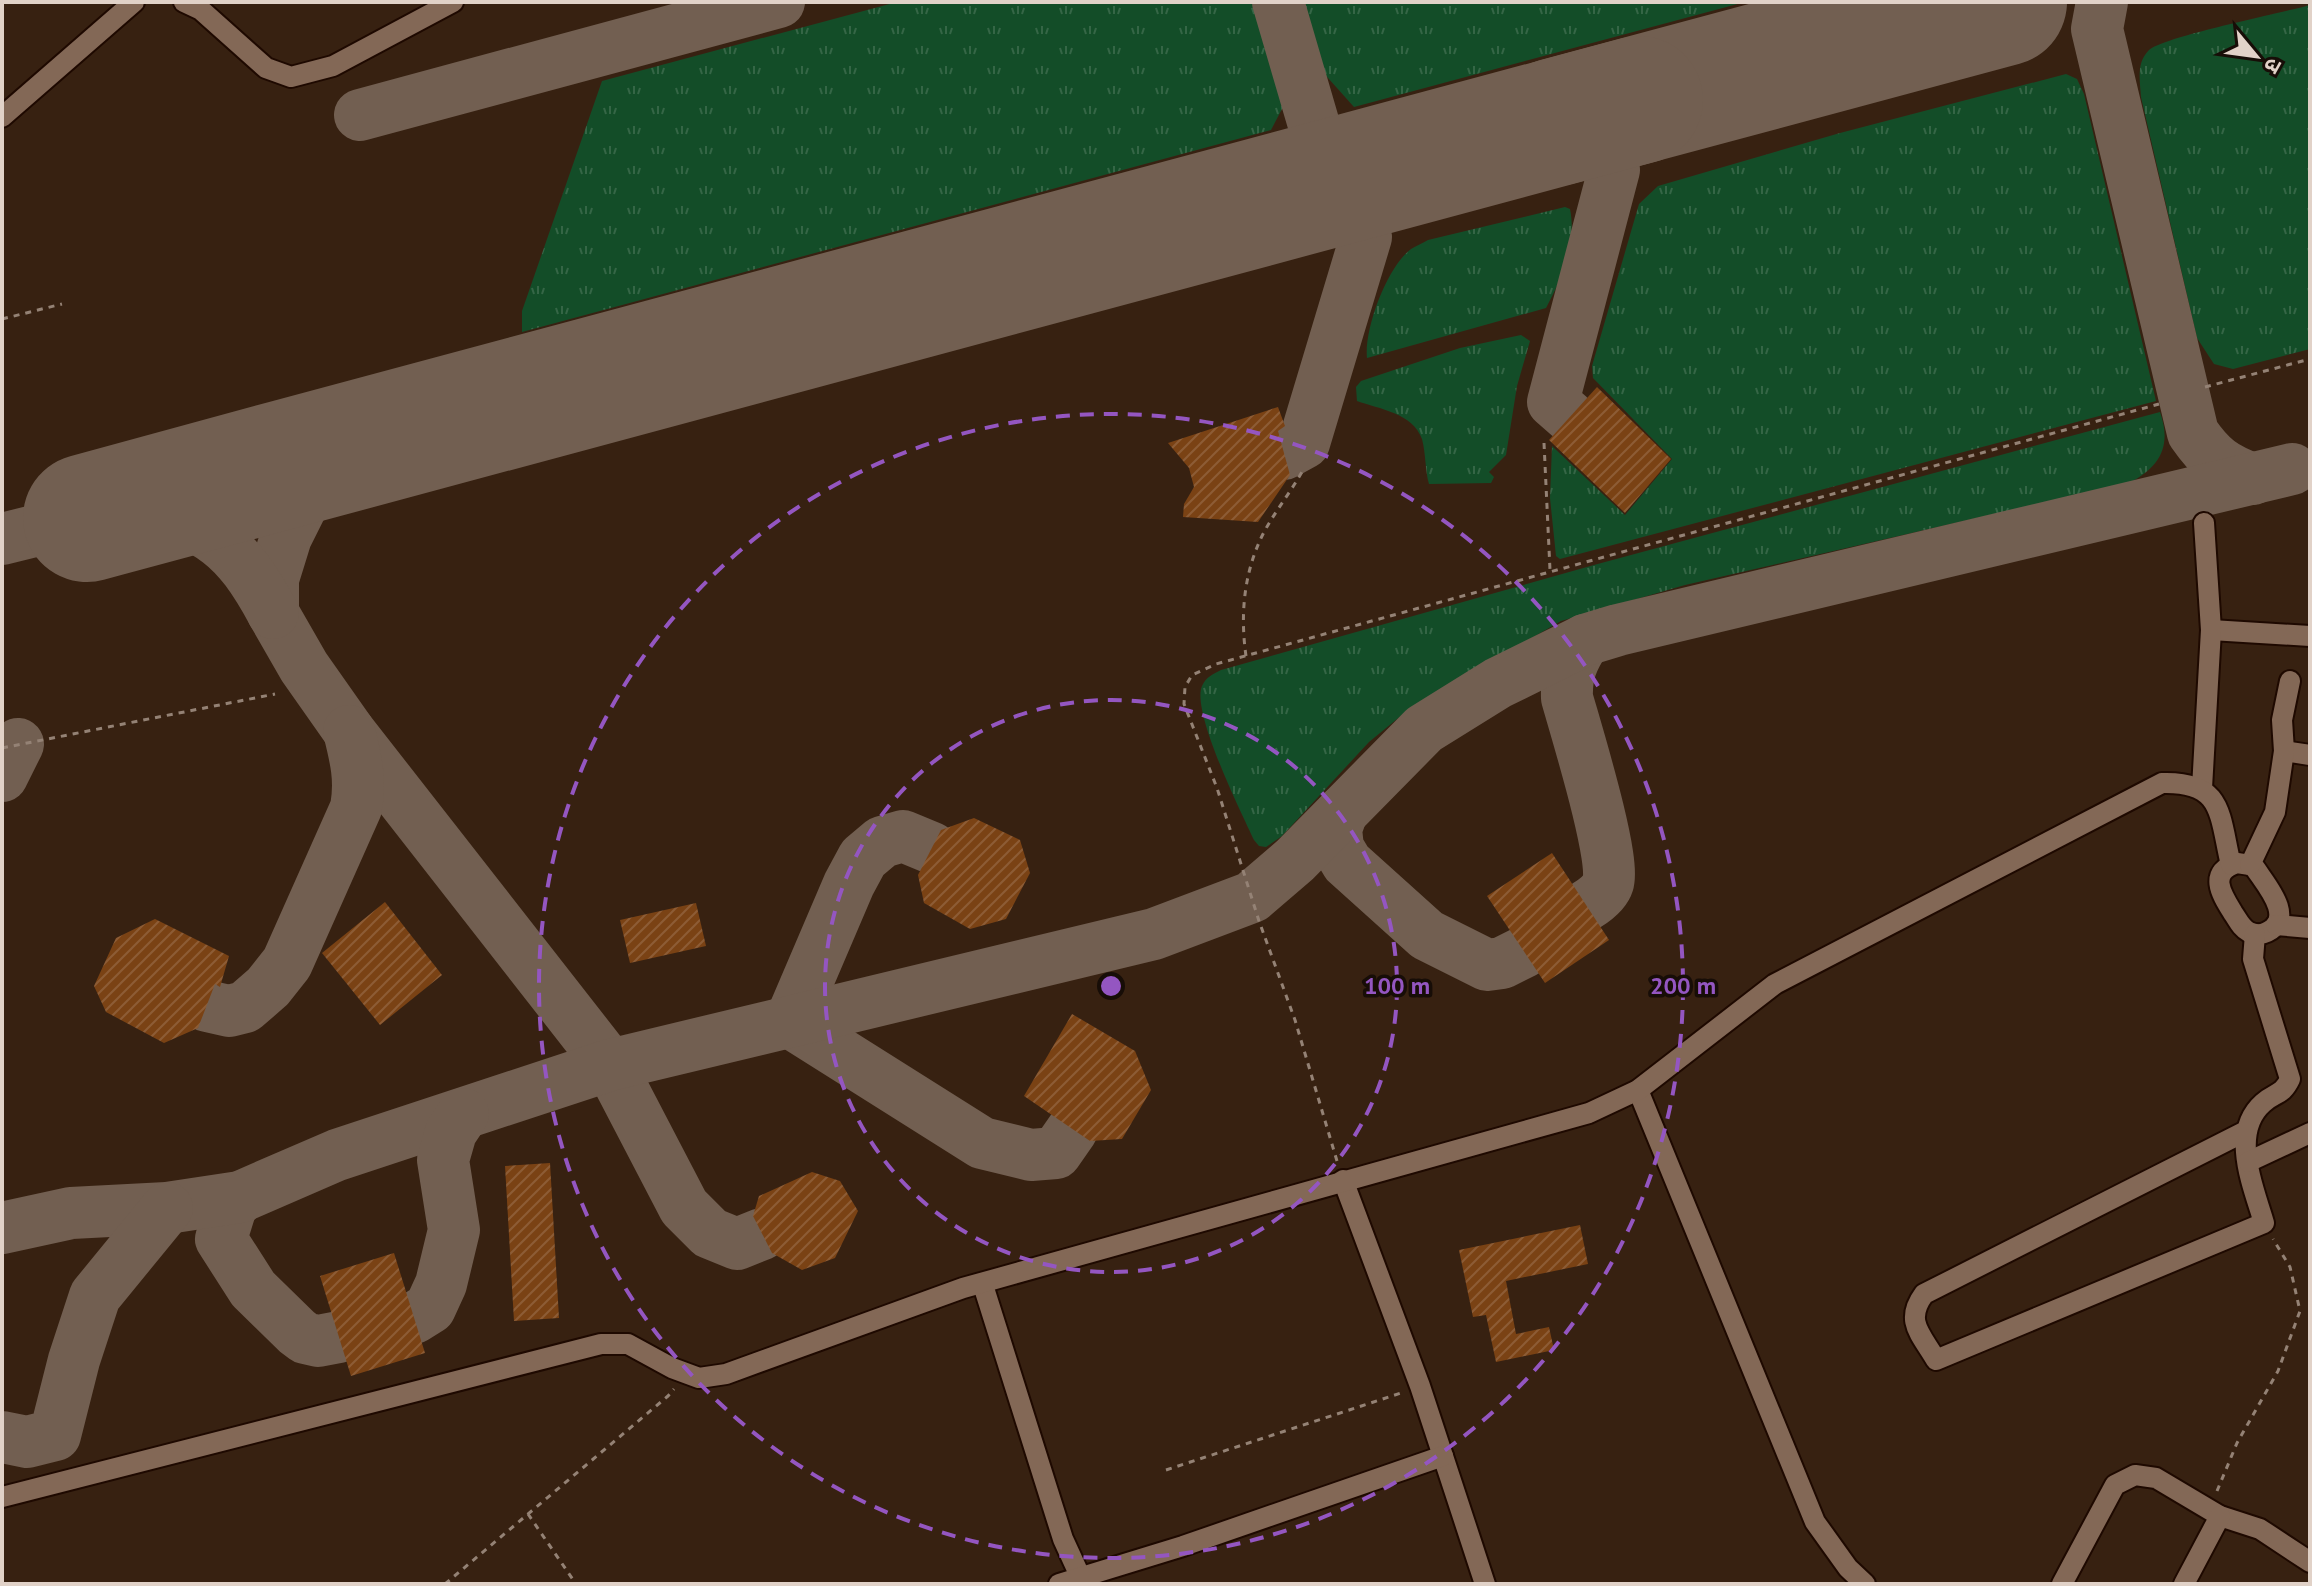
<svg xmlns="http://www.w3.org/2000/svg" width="2312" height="1586" font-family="'PT Sans','Noto Sans Devanagari',sans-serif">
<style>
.grass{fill:url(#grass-tufts)}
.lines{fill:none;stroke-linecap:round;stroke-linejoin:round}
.taxiway{stroke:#725f51;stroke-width:52}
.runway{stroke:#725f51;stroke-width:128}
.building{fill:url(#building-hatch)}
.minor-casing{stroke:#1e0900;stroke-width:24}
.path{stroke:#948275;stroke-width:3;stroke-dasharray:6 6;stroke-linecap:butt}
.minor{stroke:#836856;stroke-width:20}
.ring{fill:none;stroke:#9456c1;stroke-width:4;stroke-dasharray:14 10}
.centre{fill:#9456c1;stroke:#170d07;stroke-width:4}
.ring-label{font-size:24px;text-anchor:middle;font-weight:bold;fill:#9456c1;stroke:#170d07;stroke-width:7;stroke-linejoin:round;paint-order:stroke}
</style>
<defs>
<pattern id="grass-tufts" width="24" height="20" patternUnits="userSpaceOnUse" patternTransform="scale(2)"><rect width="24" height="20" fill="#134d28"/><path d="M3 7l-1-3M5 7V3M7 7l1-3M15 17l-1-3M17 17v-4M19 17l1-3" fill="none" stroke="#356646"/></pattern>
<pattern id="building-hatch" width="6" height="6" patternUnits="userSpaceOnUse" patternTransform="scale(2)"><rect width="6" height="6" fill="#7a4214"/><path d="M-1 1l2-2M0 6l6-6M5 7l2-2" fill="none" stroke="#8d5c35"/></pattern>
</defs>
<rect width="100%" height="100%" fill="#372111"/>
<g class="grass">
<polygon points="897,2 1255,2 1283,107 1271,130 522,332 522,311 602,81"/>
<polygon points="1300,2 1745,2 1354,107 1320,69"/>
<path d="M 2310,5 L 2310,349 L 2233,369 L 2214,364 L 2197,338 L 2141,97 C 2140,80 2136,63 2149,50 C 2166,36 2282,13 2310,5 Z"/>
<polygon points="2066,74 2077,79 2084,94 2156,401 1560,559 1556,556 1550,498 1552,446 1625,515 1672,459 1593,378 1592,366 1639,204 1658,186 1840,133"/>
<path d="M 1565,207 L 1570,209 C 1577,244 1562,278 1546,308 L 1367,358 C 1364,329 1387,267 1411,249 C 1416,246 1423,243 1428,240 Z"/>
<path d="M 1521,335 L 1530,341 L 1517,386 L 1506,455 L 1489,472 L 1494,477 L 1491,483 L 1429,484 C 1425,470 1426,454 1422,439 C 1413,413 1379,409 1357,401 L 1356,387 L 1361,381 L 1460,348 Z"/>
<path d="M 2160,412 C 2172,446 2160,467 2129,483 L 1685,585 L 1561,621 L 1408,710 L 1369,742 L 1282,836 L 1266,847 L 1259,846 L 1254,840 C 1241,812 1191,711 1202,686 C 1206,677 1213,674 1221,670 L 1594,565 Z"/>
</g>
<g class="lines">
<g class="taxiway">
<polyline points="1278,2 1331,183"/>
<path d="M 2102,2 L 2097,29 L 2193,433 C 2211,459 2223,468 2253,479"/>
<polyline points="360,115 779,2"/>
<polyline points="1569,416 1553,402 1614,170"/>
<polyline points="339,450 303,503 286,537 273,579 273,613 304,667 349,731 610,1065 684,1207 710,1233 737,1244 762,1234"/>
<polyline points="1284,454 1304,443 1366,237"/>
<path d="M 137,505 C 212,529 235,543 273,613"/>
<polyline points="2,539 87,518"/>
<path d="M 1585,640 C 1572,660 1566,674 1567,698 C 1576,730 1616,859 1608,883 C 1605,893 1595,900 1587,905"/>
<polyline points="2,776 18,744"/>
<polyline points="1342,812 1336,829 1338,848 1347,863 1427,935 1487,965 1502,963 1524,952"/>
<polyline points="932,848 903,836 882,842 863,858 849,884 790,1022 982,1143 1031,1155 1056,1153 1072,1130"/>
<path d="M 207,1006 L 229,1011 L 245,1007 L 268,987 L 287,963 L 356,808 C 361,780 356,759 349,731"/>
<polyline points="240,1197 231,1207 221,1239 253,1289 297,1332 305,1338 318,1341 339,1337"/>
<polyline points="2,1228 71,1213 167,1208 240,1197 337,1155 610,1065 1154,934 1252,897 1295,860 1424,729 1498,683 1585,640 1618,630 2292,469"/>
<polyline points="414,1318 430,1308 441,1284 454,1230 443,1160 451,1132 463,1114"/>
<polyline points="2,1437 27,1442 55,1435 74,1360 95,1296 167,1208"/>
</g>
<g class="runway">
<polyline points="1556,122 2003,2"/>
<polyline points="87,518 285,464 1639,100 217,483 87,518"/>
</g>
</g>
<g class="building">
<polygon points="1597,387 1671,459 1625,513 1549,440"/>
<polygon points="1278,407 1285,426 1278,431 1290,475 1258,522 1183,517 1184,504 1194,487 1189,468 1168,443"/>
<polygon points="974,818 1020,840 1030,873 1006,919 970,929 924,903 918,875 941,830"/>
<polygon points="1552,853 1609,940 1545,983 1487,896"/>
<polygon points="385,902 442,975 380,1025 322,953"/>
<polygon points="696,903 706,946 630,963 620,920"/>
<polygon points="155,919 229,956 220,987 215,984 198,1028 164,1043 106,1012 94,986 116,938"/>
<polygon points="1072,1014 1135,1051 1151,1090 1122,1139 1090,1141 1024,1096"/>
<polygon points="550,1163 559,1318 514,1321 505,1166"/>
<polygon points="812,1172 840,1181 858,1211 835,1258 802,1270 772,1253 753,1216 759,1196"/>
<polygon points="1580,1225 1588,1264 1506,1281 1516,1334 1549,1327 1554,1350 1496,1362 1486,1315 1473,1317 1459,1250"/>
<polygon points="394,1253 425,1353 351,1376 320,1276"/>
</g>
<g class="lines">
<g class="minor-casing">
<g id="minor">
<polyline points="184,2 201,10 266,68 291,77 333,66 453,2"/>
<polyline points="2,117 134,2"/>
<polyline points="2211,630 2310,636"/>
<polyline points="2284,751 2310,755"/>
<polyline points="2202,788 2211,630 2204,523"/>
<path d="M 2237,863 L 2250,865 L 2255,868 C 2266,885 2296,918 2267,932 C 2261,935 2255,935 2249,932 C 2241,928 2238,920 2233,913 C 2222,895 2207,873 2237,863 Z"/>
<polyline points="2250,865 2275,812 2284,751 2282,720 2290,681"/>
<polyline points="2276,925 2310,928"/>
<polyline points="1638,1090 1815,1522 1848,1568 1865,1584"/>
<path d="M 2246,1131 L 1924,1294 C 1904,1321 1921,1334 1936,1360 L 2264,1223 C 2254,1188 2229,1133 2263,1103 C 2275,1092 2282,1096 2290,1079 L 2253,959 L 2255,934"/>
<polyline points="2248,1162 2310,1133"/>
<polyline points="1343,1180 1420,1386 1485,1584"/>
<polyline points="983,1285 1063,1539 1080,1576"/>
<path d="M 2,1497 L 601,1344 L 628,1344 L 672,1368 L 699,1378 L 726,1374 L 963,1288 L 1589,1113 L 1638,1090 L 1775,984 L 2162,783 C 2224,781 2219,815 2231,865"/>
<polyline points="1059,1584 1183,1546 1443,1456"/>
<polyline points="2062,1584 2115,1485 2135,1475 2156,1478 2220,1516 2260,1529 2310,1562"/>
<polyline points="2184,1584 2220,1516"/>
</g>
</g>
<g class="path">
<polyline points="2,319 62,304"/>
<polyline points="2205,387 2310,359"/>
<polyline points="1544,443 1550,570"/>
<path d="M 1246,656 C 1240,614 1244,572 1263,534 C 1275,511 1291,492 1303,470"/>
<polyline points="2,748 275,694"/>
<polyline points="1337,1161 1295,1020 1259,921 1217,788 1184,704 1185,687 1192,675 1216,664 2159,404"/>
<polyline points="1166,1470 1401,1393"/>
<polyline points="2217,1491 2237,1443 2278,1371 2300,1311 2290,1267 2273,1239"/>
<polyline points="528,1514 576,1584"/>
<polyline points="445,1584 668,1396 674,1389"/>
</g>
<use href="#minor" class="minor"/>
</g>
<g class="ring">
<circle cx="1111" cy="986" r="286"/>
<circle cx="1111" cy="986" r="572"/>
</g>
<circle cx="1111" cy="986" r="12" class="centre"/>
<g class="ring-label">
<text x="1397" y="994">100 m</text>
<text x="1683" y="994">200 m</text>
</g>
<rect width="2312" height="1586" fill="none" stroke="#e1d2c8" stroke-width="8"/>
<g transform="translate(2256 56) rotate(119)" stroke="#170d07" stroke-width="6" paint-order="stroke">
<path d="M0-6L14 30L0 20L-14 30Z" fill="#e1d2c8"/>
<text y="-12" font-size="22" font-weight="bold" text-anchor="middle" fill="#e1d2c8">उ</text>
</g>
</svg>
